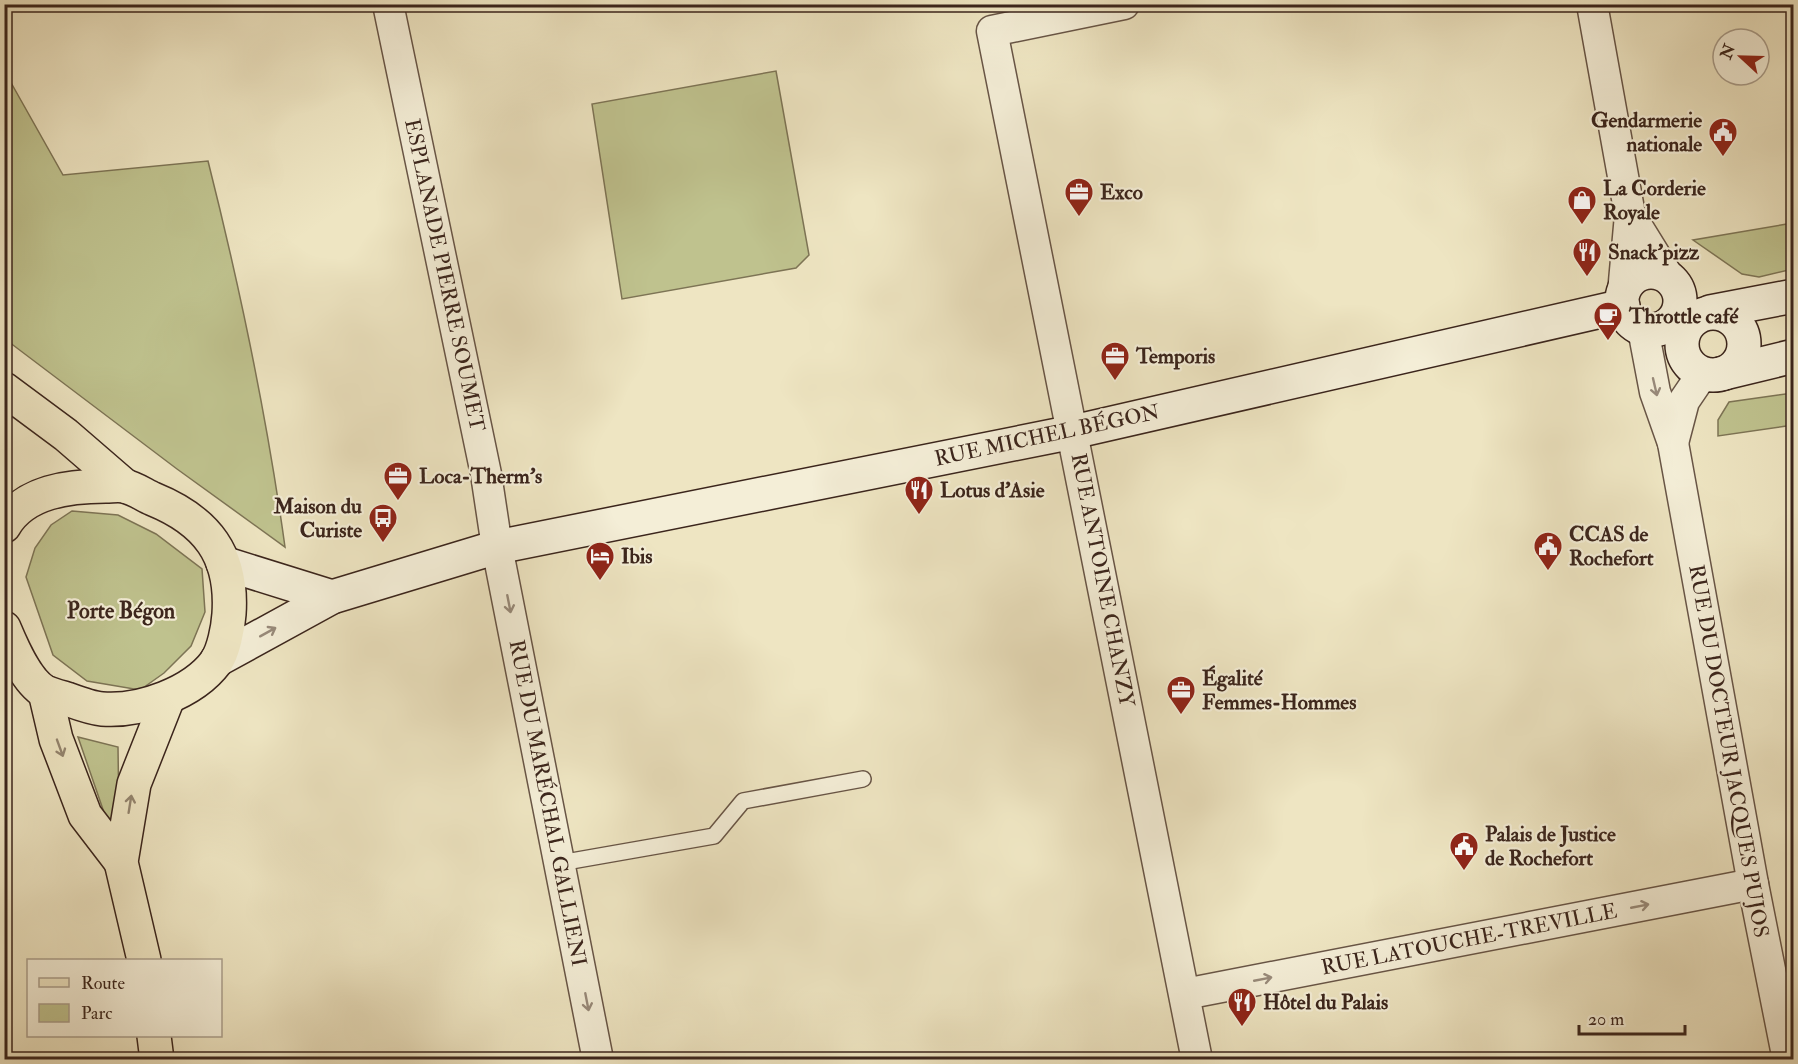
<svg xmlns="http://www.w3.org/2000/svg" width="1798" height="1064" font-family="'IM FELL Double Pica',serif">
<style>
.green{fill:#bfc28e;stroke:#7d7455;stroke-width:1.5}
.lines{fill:none;stroke-linecap:round;stroke-linejoin:round}
.service-casing{stroke:#685546;stroke-width:18}
.minor-casing{stroke:#685546;stroke-width:33}
.secondary-casing{stroke:#3b251c;stroke-width:36}
.primary-casing{stroke:#3b251c;stroke-width:36}
.service{stroke:#f4eed7;stroke-width:15}
.minor{stroke:#f4eed7;stroke-width:30}
.secondary{stroke:#f4eed7;stroke-width:33}
.primary{stroke:#eee5c2;stroke-width:33}
.oneway{stroke:#988a7a}
.oneway2{stroke:#94856f}
.labels{text-anchor:middle;stroke-width:4.5;stroke-linejoin:round;paint-order:stroke}
.poi-label{font-size:21px;font-weight:bold;fill:#3b251c;stroke:#f4eed7;text-anchor:start}
.street-label{font-size:21px;fill:#3b251c;stroke:#f4eed7}
.neighbourhood-label{font-size:22px;font-weight:bold;fill:#3b251c;stroke:#f4eed7}
</style>
<rect width="100%" height="100%" fill="#eee5c2"/>
<filter id="stains"><feTurbulence type="fractalNoise" baseFrequency=".00333" numOctaves="4"/><feColorMatrix values="0 0 0 0 .2 0 0 0 0 .09 0 0 0 0 .02 0 0 0 .5 -.17"/></filter>
<radialGradient id="worn" r=".72"><stop offset=".6" stop-color="#630" stop-opacity="0"/><stop offset="1" stop-color="#630" stop-opacity=".3"/></radialGradient>
<g class="green">
<polygon points="776,71 809,255 796,268 622,299 592,104"/>
<path d="M 5,72 L 63,175 L 208,161 C 240,288 267,417 285,547 L 177,469 L 5,339 Z"/>
<polygon points="1793,223 1793,269 1759,277 1742,274 1693,240"/>
<polygon points="1793,393 1793,425 1718,436 1718,420 1729,402"/>
<polygon points="72,511 118,515 156,534 202,569 205,612 191,646 164,673 140,690 87,681 53,655 26,577 35,548 51,525"/>
<polygon points="78,737 118,747 119,821 108,824"/>
</g>
<g class="lines">
<g class="service-casing">
<polyline id="service" points="560,863 714,836 743,801 863,779"/>
</g>
<g class="minor-casing">
<g id="minor">
<polyline points="388,4 486,474 497,547 598,1060"/>
<polyline points="1124,4 992,31 1197,1060"/>
<polyline points="1592,4 1630,215 1623,293"/>
<polyline points="1630,215 1669,278"/>
<polyline points="1643,329 1655,392 1673,443 1753,884 1788,1060"/>
<polyline points="1673,443 1684,401 1703,373"/>
<polyline points="1185,994 1753,884"/>
</g>
</g>
<g class="secondary-casing">
<g id="secondary">
<circle cx="1651" cy="301" r="29"/>
<polyline points="1710,312 1794,296"/>
<circle cx="1713" cy="344" r="31"/>
<polyline points="1720,374 1794,356"/>
<polyline points="223,563 332,597"/>
<polyline points="217,660 332,597 497,547 1073,432 1623,306"/>
</g>
</g>
<g class="primary-casing">
<g id="primary">
<polyline points="4,389 66,435 125,486"/>
<path d="M 4,526 C 24,491 70,486 106,486 C 112,486 118,485 124,486 C 134,488 144,495 153,499 C 207,521 233,555 229,614 C 228,628 224,650 216,662 C 193,693 140,712 102,709 C 91,708 78,703 67,699 C 60,697 52,695 45,692 C 26,681 12,647 4,628"/>
<polyline points="45,692 56,739 85,815 121,862"/>
<polyline points="144,960 121,862 134,784 168,698"/>
<polyline points="154,1036 157,1060"/>
</g>
</g>
<use href="#service" class="service"/>
<use href="#minor" class="minor"/>
<use href="#secondary" class="secondary"/>
<use href="#primary" class="primary"/>
</g>
<defs><path id="oneway-shaft" d="M-6 0H5M1.5-3L5.5 0L1.5 3" fill="none" stroke-width="1.6" stroke-linecap="round" stroke-linejoin="round" transform="scale(1.5)"/></defs>
<g class="oneway">
<use href="#oneway-shaft" transform="translate(1655 387) rotate(77)"/>
<use href="#oneway-shaft" transform="translate(509 604) rotate(79)"/>
<use href="#oneway-shaft" transform="translate(268 632) rotate(-29)"/>
<use href="#oneway-shaft" transform="translate(1640 906) rotate(-11)"/>
<use href="#oneway-shaft" transform="translate(1263 979) rotate(-11)"/>
<use href="#oneway-shaft" transform="translate(587 1002) rotate(79)"/>
</g>
<g class="oneway2">
<use href="#oneway-shaft" transform="translate(60 748) rotate(70)"/>
<use href="#oneway-shaft" transform="translate(130 804) rotate(-81)"/>
</g>
<defs>
<g id="civic-pin" transform="scale(1.5)"><path d="M0 17L-7.5 6A9.5 9.5 0 1 1 7.5 6Z" fill="#8f2418" stroke="#f4eed7"/><path d="M-.6-6.5H3V-4.5H.6V-3L4-1V1h2V6H-6V1h2V-1L-.6-3ZM-1.2 2.5V6h2.4V2.5Z" fill="#fff"/></g>
<g id="office-pin" transform="scale(1.5)"><path d="M0 17L-7.5 6A9.5 9.5 0 1 1 7.5 6Z" fill="#8f2418" stroke="#f4eed7"/><path d="M-6-3h4V-5.5h4V-3h4V5H-6ZM-1-4.5V-3h2v-1.5ZM-6 0V1H6V0Z" fill="#fff"/></g>
<g id="shop-pin" transform="scale(1.5)"><path d="M0 17L-7.5 6A9.5 9.5 0 1 1 7.5 6Z" fill="#8f2418" stroke="#f4eed7"/><path d="M-5-2.5h2.3a2.7 3.5 0 0 1 5.4 0H5L5.5 6h-11ZM-1.5-2.5h3a1.5 2.3 0 0 0-3 0Z" fill="#fff"/></g>
<g id="restaurant-pin" transform="scale(1.5)"><path d="M0 17L-7.5 6A9.5 9.5 0 1 1 7.5 6Z" fill="#8f2418" stroke="#f4eed7"/><path d="M-5-6h1v4h1v-4h1v4h1v-4h1v5L-1.5 .5V6h-2V.5L-5-1ZM5-6V6H3V1.5H1.5Q1.5-4 5-6Z" fill="#fff"/></g>
<g id="cafe-pin" transform="scale(1.5)"><path d="M0 17L-7.5 6A9.5 9.5 0 1 1 7.5 6Z" fill="#8f2418" stroke="#f4eed7"/><path d="M-5.5-4.5H6V0H3Q3 3.5 0 3.5H-2.5Q-5.5 3.5-5.5 0ZM3-3.2v2h1.7v-2ZM-6 4.5H4V6H-6Z" fill="#fff"/></g>
<g id="bus-pin" transform="scale(1.5)"><path d="M0 17L-7.5 6A9.5 9.5 0 1 1 7.5 6Z" fill="#8f2418" stroke="#f4eed7"/><path d="M-5-6H5V4H4V6H2V4H-2V6H-4V4H-5ZM-3.5-4V0h7V-4ZM-3.5 1.2v1.5H-2V1.2ZM2 1.2v1.5H3.5V1.2Z" fill="#fff"/></g>
<g id="hotel-pin" transform="scale(1.5)"><path d="M0 17L-7.5 6A9.5 9.5 0 1 1 7.5 6Z" fill="#8f2418" stroke="#f4eed7"/><path d="M-6-4.5h1.5V1H6V5H4.5V3h-9V5H-6ZM-4 0a1.8 1.8 0 1 1 3.6 0ZM.5 0V-2.5h3Q6-2.5 6 0Z" fill="#fff"/></g>
</defs>
<g fill-rule="evenodd">
<use href="#civic-pin" x="1723" y="132"/>
<use href="#office-pin" x="1079" y="192"/>
<use href="#shop-pin" x="1582" y="200"/>
<use href="#restaurant-pin" x="1587" y="252"/>
<use href="#cafe-pin" x="1608" y="316"/>
<use href="#office-pin" x="1115" y="356"/>
<use href="#office-pin" x="398" y="476"/>
<use href="#restaurant-pin" x="919" y="490"/>
<use href="#bus-pin" x="383" y="518"/>
<use href="#civic-pin" x="1548" y="546"/>
<use href="#hotel-pin" x="600" y="556"/>
<use href="#office-pin" x="1181" y="690"/>
<use href="#civic-pin" x="1464" y="846"/>
<use href="#restaurant-pin" x="1242" y="1002"/>
</g>
<g class="labels">
<g class="poi-label">
<text x="1702" y="127" text-anchor="end">Gendarmerie<tspan x="1702" dy="24">nationale</tspan></text>
<text x="1603" y="195">La Corderie<tspan x="1603" dy="24">Royale</tspan></text>
<text x="1100" y="199">Exco</text>
<text x="1608" y="259">Snack'pizz</text>
<text x="1629" y="323">Throttle café</text>
<text x="1136" y="363">Temporis</text>
<text x="419" y="483">Loca-Therm's</text>
<text x="940" y="497">Lotus d'Asie</text>
<text x="362" y="513" text-anchor="end">Maison du<tspan x="362" dy="24">Curiste</tspan></text>
<text x="1569" y="541">CCAS de<tspan x="1569" dy="24">Rochefort</tspan></text>
<text x="621" y="563">Ibis</text>
<text x="1202" y="685">Égalité<tspan x="1202" dy="24">Femmes-Hommes</tspan></text>
<text x="1485" y="841">Palais de Justice<tspan x="1485" dy="24">de Rochefort</tspan></text>
<text x="1263" y="1009">Hôtel du Palais</text>
</g>
<g class="street-label">
<text transform="translate(445 275) rotate(78)" y="7">ESPLANADE PIERRE SOUMET</text>
<text transform="translate(1047 435) rotate(-12)" y="7">RUE MICHEL BÉGON</text>
<text transform="translate(1103 580) rotate(79)" y="7">RUE ANTOINE CHANZY</text>
<text transform="translate(1729 751) rotate(80)" y="7">RUE DU DOCTEUR JACQUES PUJOS</text>
<text transform="translate(548 803) rotate(79)" y="7">RUE DU MARÉCHAL GALLIENI</text>
<text transform="translate(1469 939) rotate(-11)" y="7">RUE LATOUCHE-TREVILLE</text>
</g>
<g class="neighbourhood-label">
<text x="121" y="618">Porte Bégon</text>
</g>
</g>
<rect width="1798" height="1064" fill="none" stroke="#eee5c2" stroke-width="24"/>
<rect x="6" y="6" width="1786" height="1052" fill="none" stroke="#3b251c" stroke-width="3"/>
<rect x="12" y="12" width="1774" height="1040" fill="none" stroke="#3b251c" stroke-width="1.5"/>
<rect x="27" y="959" width="195" height="78" fill="#f4eed7" stroke="#aa9e8c" stroke-width="1.5"/>
<rect x="39" y="978" width="30" height="9" fill="#eee5c2" stroke="#aa9e8c" stroke-width="1.5"/>
<text x="81" y="989" font-size="18" fill="#3b251c">Route</text>
<rect x="39" y="1004" width="30" height="18" fill="#bfc28e" stroke="#aa9e8c" stroke-width="1.5"/>
<text x="81" y="1019" font-size="18" fill="#3b251c">Parc</text>
<g transform="translate(1741 57) rotate(292)"><circle r="28" fill="#f4eed7" stroke="#aa9e8c" stroke-width="1.5"/>
<path d="M0-4.5L10 22L0 15L-10 22Z" fill="#8f2418"/>
<text y="-9" font-size="16" font-weight="bold" text-anchor="middle" fill="#3b251c">N</text>
</g>
<path d="M1579 1025v9h106v-9" fill="none" stroke="#3b251c" stroke-width="3"/>
<text x="1588" y="1025" font-size="18" fill="#3b251c" stroke="#f4eed7" stroke-width="4.5" paint-order="stroke">20 m</text>
<rect width="100%" height="100%" filter="url(#stains)"/>
<rect width="100%" height="100%" fill="url(#worn)"/>
</svg>
